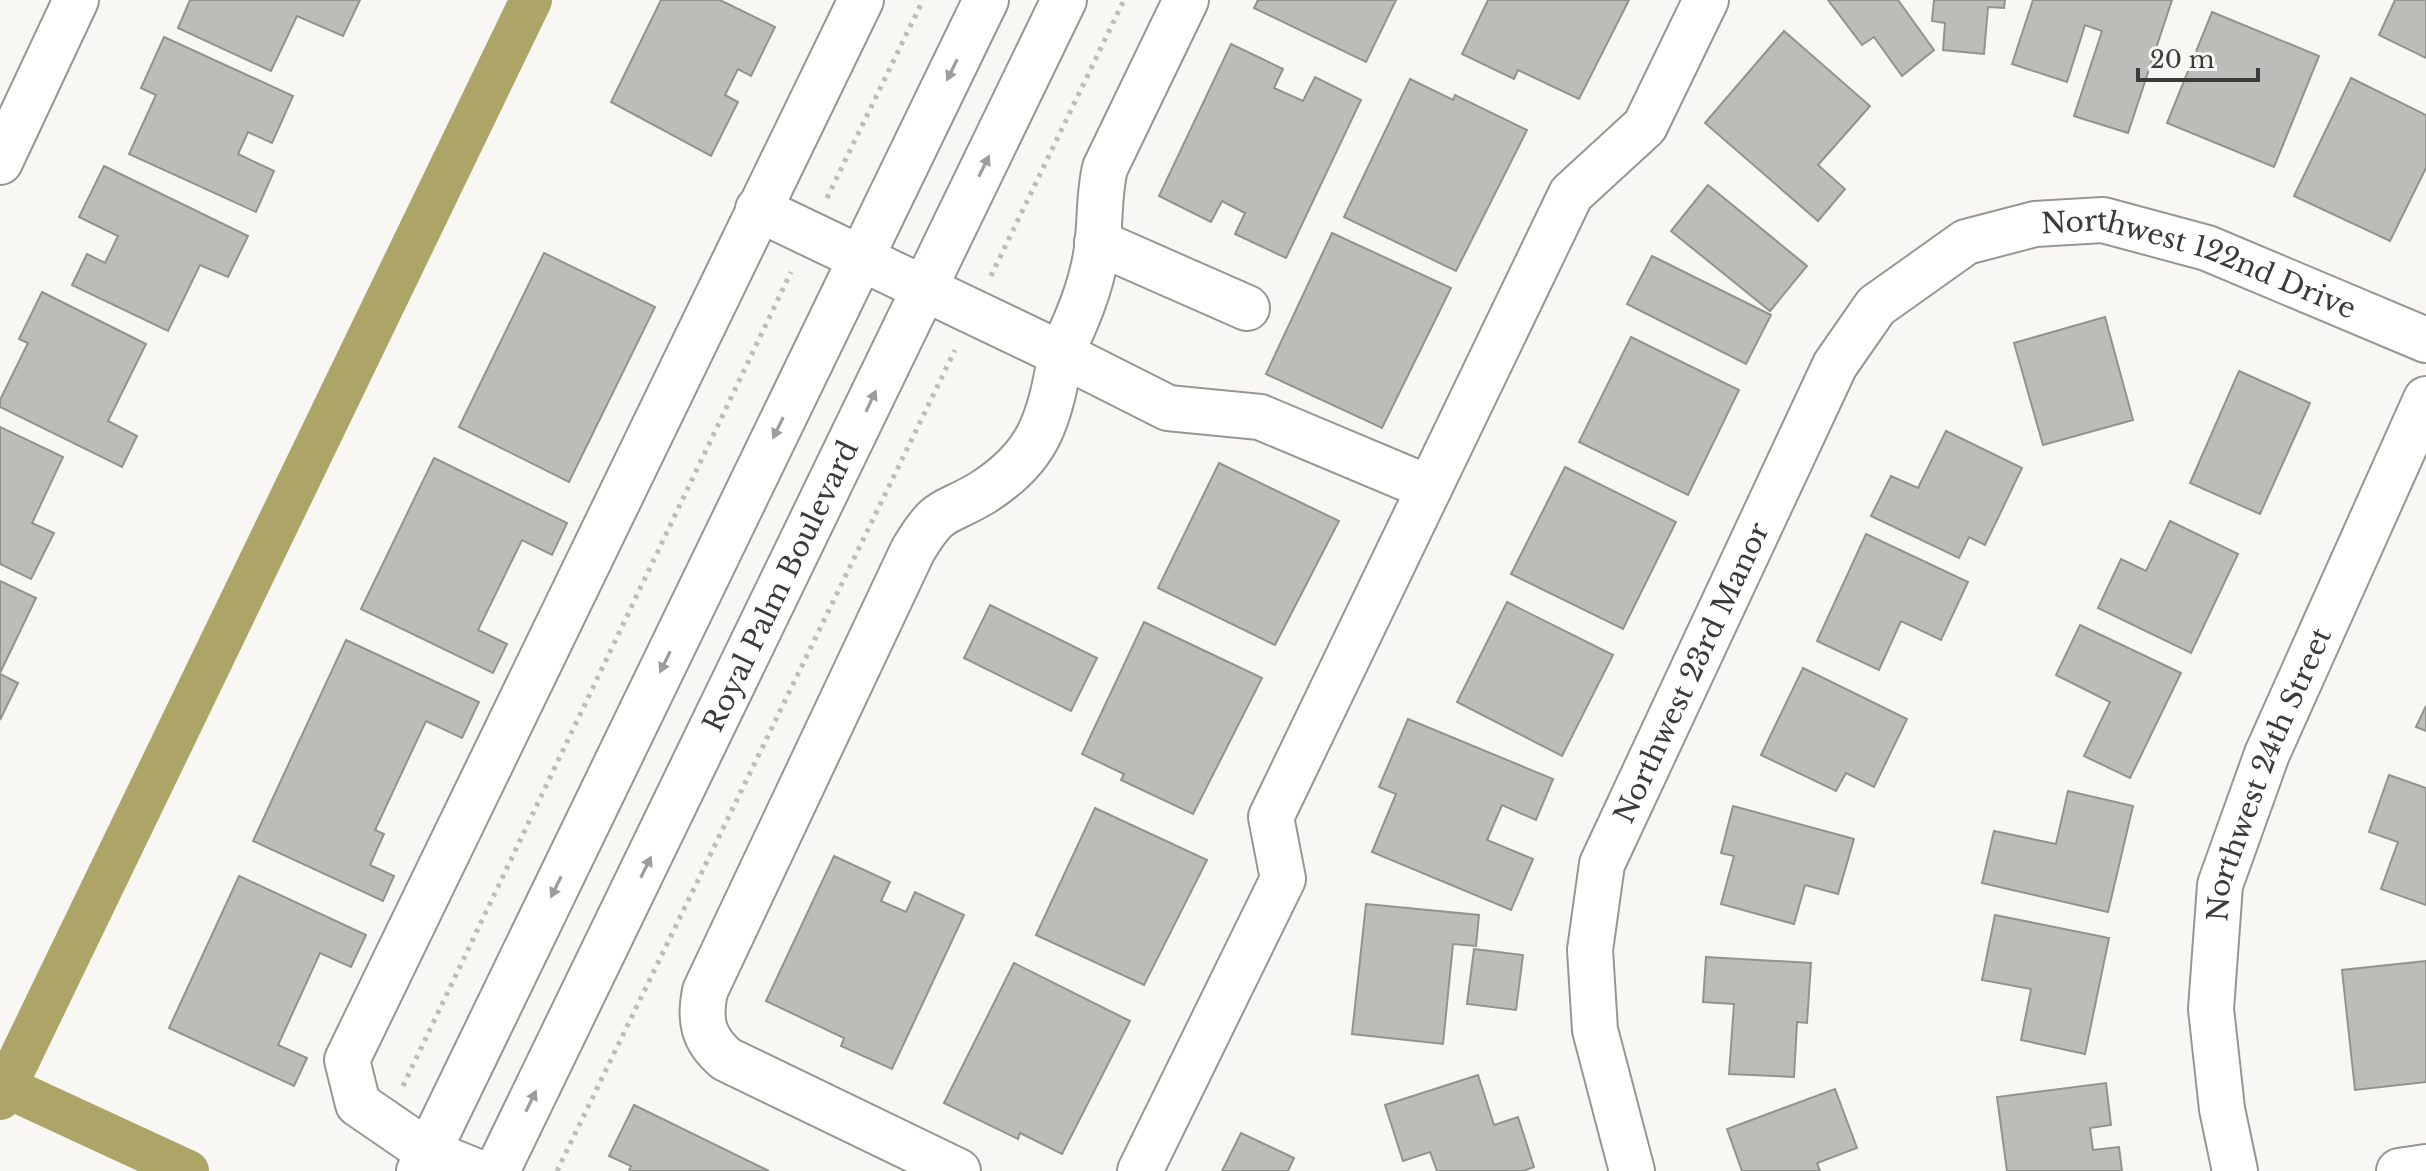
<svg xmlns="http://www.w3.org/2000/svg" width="2426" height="1171" font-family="'Libre Baskerville',serif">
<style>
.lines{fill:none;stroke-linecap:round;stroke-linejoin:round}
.canal{stroke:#ada567;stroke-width:42}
.building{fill:#bdbcb8;stroke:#92928e;stroke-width:2}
.minor-casing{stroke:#969692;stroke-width:48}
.path{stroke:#bcbcb8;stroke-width:5;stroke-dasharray:4 6;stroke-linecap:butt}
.minor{stroke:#fff;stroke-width:44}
.oneway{fill:#9d9d9c}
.labels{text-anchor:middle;stroke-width:6;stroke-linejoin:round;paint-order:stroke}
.street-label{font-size:28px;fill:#3b3b39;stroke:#f8f7f3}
</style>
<rect width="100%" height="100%" fill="#f8f7f3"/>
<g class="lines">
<g class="canal">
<polyline points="6,1087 188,1171"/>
<polyline points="0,1099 531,0"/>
</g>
</g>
<g class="building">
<polygon points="190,0 360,0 343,36 297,16 271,71 178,28"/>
<polygon points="661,0 720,0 775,27 751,76 738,69 725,95 738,102 711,156 611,102"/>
<polygon points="1258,0 1396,0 1366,62 1254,8"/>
<polygon points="1488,0 1629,0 1579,99 1518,70 1514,79 1462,54"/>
<polygon points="1828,0 1898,0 1934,50 1902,76 1874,37 1862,45"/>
<polygon points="1934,0 2005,0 2004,8 1988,7 1984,54 1943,50 1945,23 1932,21"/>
<polygon points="2033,0 2172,0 2128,133 2074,116 2102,31 2085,25 2067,82 2012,64"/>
<polygon points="2395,0 2426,0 2426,58 2379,35"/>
<polygon points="2212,12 2319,56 2274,167 2167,123"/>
<polygon points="1784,31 1870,106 1818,165 1845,189 1818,221 1705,123"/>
<polygon points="164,37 293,96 272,143 248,132 238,154 274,171 256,212 129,154 156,95 141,88"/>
<polygon points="1231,44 1283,69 1274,88 1303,101 1315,77 1361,100 1286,258 1235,234 1245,213 1222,201 1211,222 1159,196"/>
<polygon points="2351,78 2426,115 2426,168 2390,241 2294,196"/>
<polygon points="1410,79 1453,100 1455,95 1527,130 1456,271 1344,217"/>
<polygon points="104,166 248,236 228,277 200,265 168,331 72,285 87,254 105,263 118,236 79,217"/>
<polygon points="1708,185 1807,266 1770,311 1671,231"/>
<polygon points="1332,233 1451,288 1382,428 1266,374"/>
<polygon points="544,253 655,307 569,482 459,427"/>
<polygon points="1652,256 1771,315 1746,364 1627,304"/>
<polygon points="42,292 146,344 108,421 137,436 122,467 0,407 0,400 28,343 19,339"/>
<polygon points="2105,317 2133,420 2043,445 2014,343"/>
<polygon points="1631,337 1739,390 1688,495 1579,442"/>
<polygon points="2239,371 2310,403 2260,514 2190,483"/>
<polygon points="0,427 63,457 32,523 54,533 31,579 0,564"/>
<polygon points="1946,431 2022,468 1985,545 1969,537 1959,558 1871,516 1891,476 1918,488"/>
<polygon points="434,458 567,523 552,555 522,540 478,630 507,644 493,673 361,609"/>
<polygon points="1219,463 1339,521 1275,645 1158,588"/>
<polygon points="1565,467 1676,522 1623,629 1511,574"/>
<polygon points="2170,521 2238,554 2191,653 2098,608 2121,559 2146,571"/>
<polygon points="1866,534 1968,582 1941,640 1901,621 1879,670 1817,641"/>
<polygon points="0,581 36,598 0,673"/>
<polygon points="1507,602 1613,655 1562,756 1457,702"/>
<polygon points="990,605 1097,658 1071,711 964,658"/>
<polygon points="1144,622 1262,678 1193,814 1121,780 1124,774 1082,754"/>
<polygon points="2080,625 2181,673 2130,778 2084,756 2110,702 2056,675"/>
<polygon points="346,640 479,702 462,738 426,721 375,830 384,834 370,865 394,876 383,901 253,841"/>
<polygon points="1803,668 1907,719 1874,787 1846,773 1836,791 1761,755"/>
<polygon points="0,674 18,683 0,720"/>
<polygon points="2426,706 2426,731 2416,727"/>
<polygon points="1408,719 1553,779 1536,820 1502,805 1487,840 1533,859 1511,910 1372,852 1396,794 1379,787"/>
<polygon points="2389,775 2426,788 2426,905 2381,889 2398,842 2369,832"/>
<polygon points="2068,791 2133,806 2108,912 1982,883 1994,831 2056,844"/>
<polygon points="1733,806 1854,839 1838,894 1805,885 1794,924 1721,904 1734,856 1721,853"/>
<polygon points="1095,808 1207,860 1144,985 1036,935"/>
<polygon points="834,856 890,882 881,901 906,912 915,892 964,915 892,1069 841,1046 844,1038 766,1001"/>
<polygon points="239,876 366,935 351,967 320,953 278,1045 307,1058 294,1086 169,1028"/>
<polygon points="1366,904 1479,915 1476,946 1453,944 1443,1044 1352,1034"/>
<polygon points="1995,915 2109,938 2085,1054 2021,1040 2031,989 1982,980"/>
<polygon points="1474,949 1523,955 1516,1010 1467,1004"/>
<polygon points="1706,957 1811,963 1807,1023 1797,1022 1794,1077 1729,1074 1734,1004 1703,1002"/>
<polygon points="2426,961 2426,1082 2355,1090 2342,970"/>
<polygon points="1014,963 1130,1021 1062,1154 1020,1133 1018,1139 944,1103"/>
<polygon points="1478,1075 1494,1125 1518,1117 1534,1167 1523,1171 1437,1171 1430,1152 1403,1161 1385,1105"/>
<polygon points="2106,1083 2111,1125 2090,1128 2093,1150 2119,1147 2122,1171 2007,1171 1997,1097"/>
<polygon points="1835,1089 1857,1148 1817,1163 1820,1171 1742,1171 1727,1129"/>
<polygon points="634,1105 769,1171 629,1171 631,1166 609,1156"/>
<polygon points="1241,1133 1294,1158 1288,1171 1222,1171"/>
</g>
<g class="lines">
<g class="minor-casing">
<g id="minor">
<path d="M 1186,0 L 1105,168 C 1098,197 1101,226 1096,255 C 1090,291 1076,322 1061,354 L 1168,408 L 1260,417 L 1429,488"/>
<polyline points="0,162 76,0"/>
<path d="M 758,209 L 1061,354 C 1049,419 1041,456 982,493 C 942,517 941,504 913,550 L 705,991 C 699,1021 703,1039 726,1059 L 958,1171"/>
<polyline points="1097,242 1247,308"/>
<polyline points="419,1171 986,0"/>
<polyline points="475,1171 428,1152 358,1104 347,1060 861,0"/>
<path id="s1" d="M 497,1171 L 1064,0"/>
<polyline points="1140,1171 1283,879 1271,817 1571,194 1645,126 1706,0"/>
<path id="s2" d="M 1632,1171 L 1595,1030 L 1590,950 L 1602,864 L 1835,365 L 1876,306 L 1966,242 L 2035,224 L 2103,220 L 2207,248 L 2426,340"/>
<path id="s3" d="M 2235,1171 L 2222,1109 L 2211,1009 L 2220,885 L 2267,754 L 2426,399"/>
<polyline points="2399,1171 2426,1167"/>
</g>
</g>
<g class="path">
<polyline points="827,198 923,0"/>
<polyline points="991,276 1124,0"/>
<polyline points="403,1086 791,272"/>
<polyline points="557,1171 955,350"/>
</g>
<use href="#minor" class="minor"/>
</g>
<defs><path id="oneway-solid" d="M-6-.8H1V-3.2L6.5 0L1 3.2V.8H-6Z" transform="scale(2)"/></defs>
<g class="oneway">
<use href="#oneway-solid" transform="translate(952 70) rotate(116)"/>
<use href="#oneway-solid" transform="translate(984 166) rotate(-64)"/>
<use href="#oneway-solid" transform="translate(871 401) rotate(-65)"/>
<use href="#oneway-solid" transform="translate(778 428) rotate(116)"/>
<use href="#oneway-solid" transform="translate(665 662) rotate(116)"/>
<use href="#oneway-solid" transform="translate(646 867) rotate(-64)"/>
<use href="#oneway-solid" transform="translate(556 887) rotate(116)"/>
<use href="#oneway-solid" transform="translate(531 1101) rotate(-64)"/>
</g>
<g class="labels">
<g class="street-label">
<text dy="10" stroke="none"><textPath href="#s2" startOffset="1288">Northwest 122nd Drive</textPath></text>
<text dy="10" stroke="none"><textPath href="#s1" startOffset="650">Royal Palm Boulevard</textPath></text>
<text dy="10" stroke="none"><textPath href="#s2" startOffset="524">Northwest 23rd Manor</textPath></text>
<text dy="10" stroke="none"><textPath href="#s3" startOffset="408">Northwest 24th Street</textPath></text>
</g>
</g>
<path d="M2138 68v12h120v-12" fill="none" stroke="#3b3b39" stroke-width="4"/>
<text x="2150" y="68" font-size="24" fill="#3b3b39" stroke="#f8f7f3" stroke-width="6" paint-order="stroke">20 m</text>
</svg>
